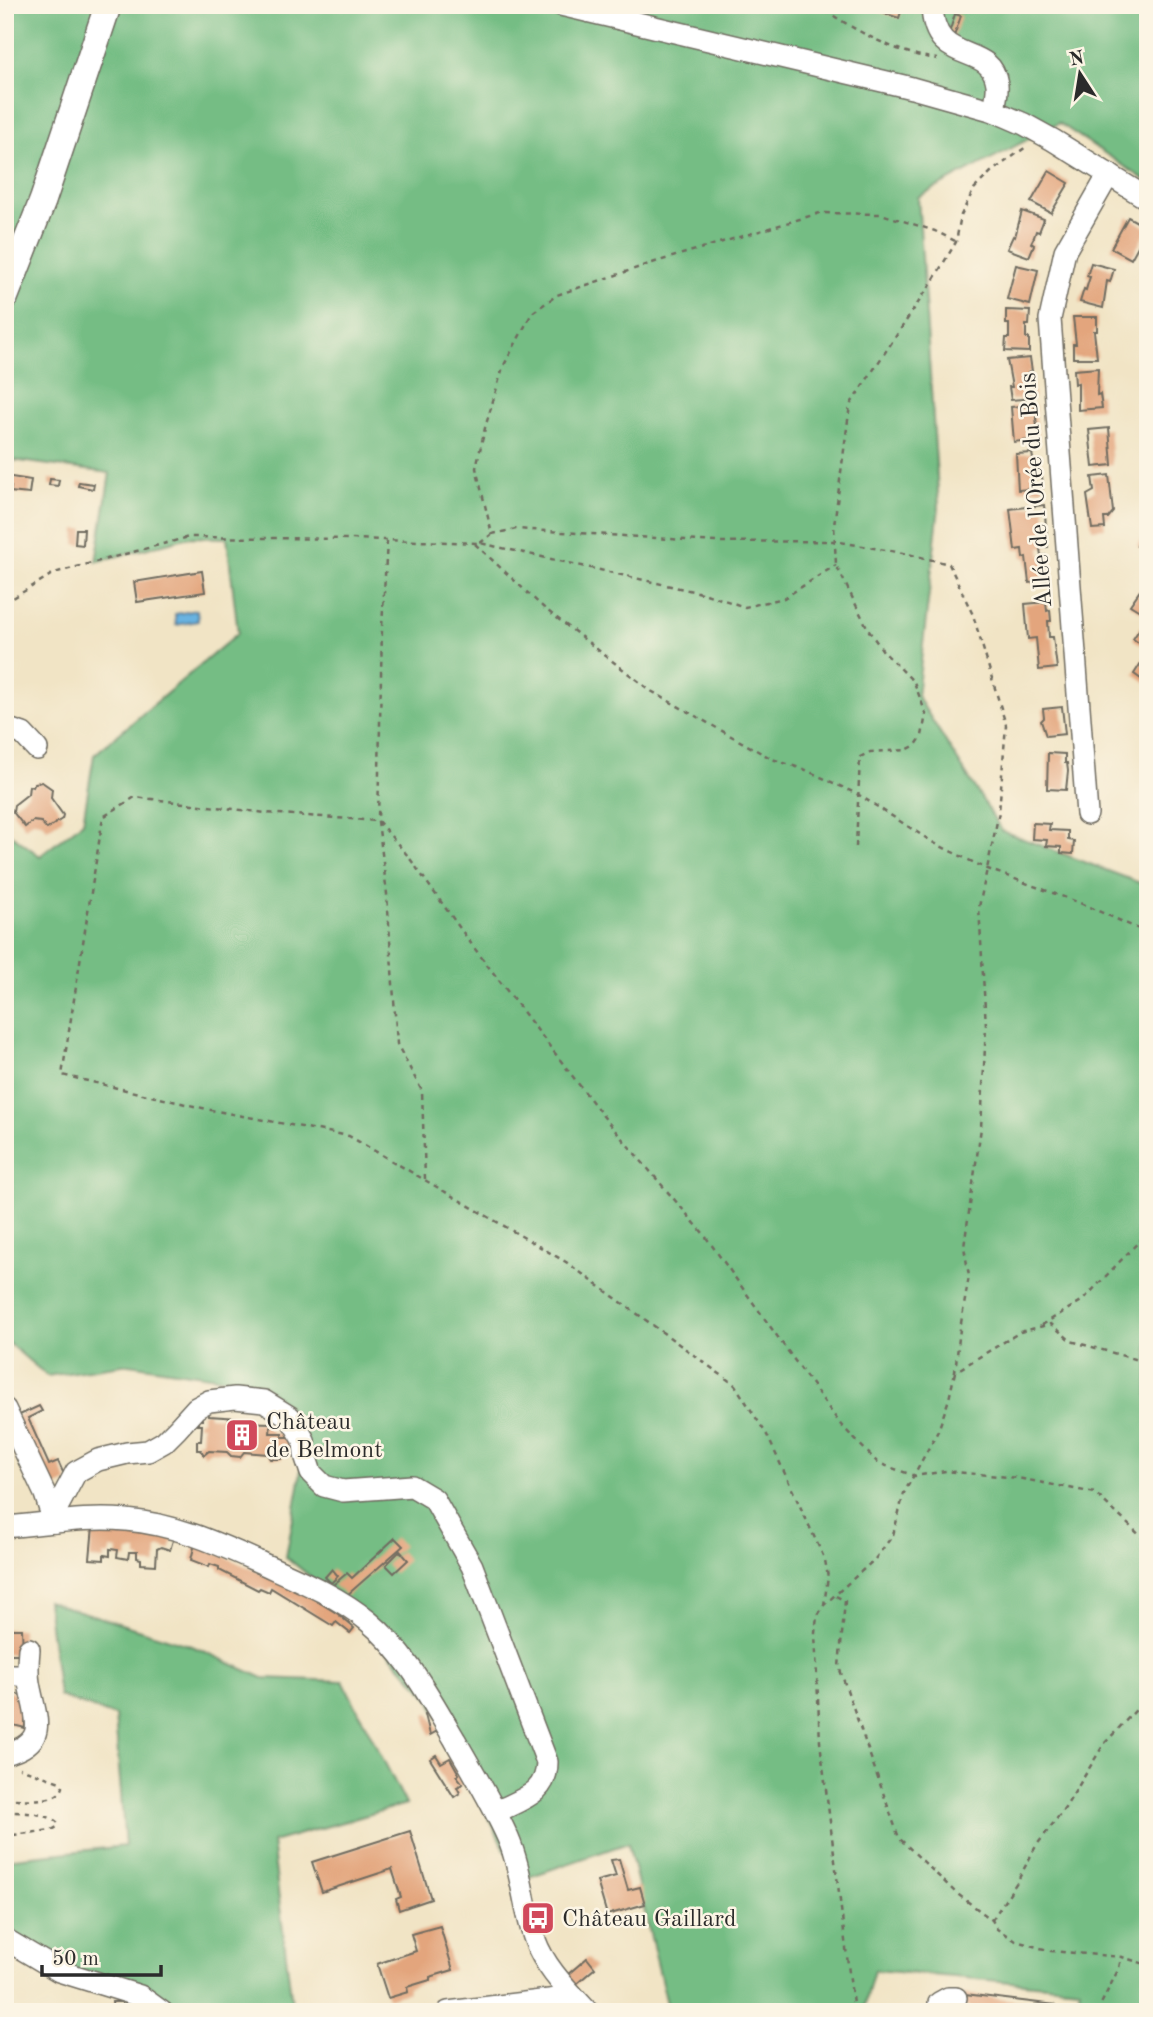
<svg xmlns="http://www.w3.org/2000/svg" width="1153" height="2017" font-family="'Old Standard TT',serif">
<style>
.forest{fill:#74bd84;stroke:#507458;stroke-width:2}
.water{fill:#69b3e1;stroke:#4a6f86;stroke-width:2}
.building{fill:#e3a57d}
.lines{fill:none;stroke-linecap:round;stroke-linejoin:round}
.minor-casing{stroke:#706c61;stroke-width:24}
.major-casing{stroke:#706c61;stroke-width:29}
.path{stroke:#706c61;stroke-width:2.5;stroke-dasharray:5 5;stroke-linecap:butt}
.minor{stroke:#fff;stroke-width:21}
.major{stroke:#fff;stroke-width:26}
.labels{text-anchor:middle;stroke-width:5;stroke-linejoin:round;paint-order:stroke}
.street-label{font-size:24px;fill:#2b2b2b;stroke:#fcf5e5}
.poi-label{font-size:24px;fill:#2b2b2b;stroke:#fcf5e5;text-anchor:start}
</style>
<rect width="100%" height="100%" fill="#fcf5e5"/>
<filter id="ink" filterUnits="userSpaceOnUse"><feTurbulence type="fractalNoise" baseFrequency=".0143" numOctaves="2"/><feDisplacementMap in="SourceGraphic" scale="14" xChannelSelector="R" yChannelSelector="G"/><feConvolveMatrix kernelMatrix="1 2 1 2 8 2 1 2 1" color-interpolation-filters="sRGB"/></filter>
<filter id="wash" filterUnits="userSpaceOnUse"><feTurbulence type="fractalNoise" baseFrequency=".00686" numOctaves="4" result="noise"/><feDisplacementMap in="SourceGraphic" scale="28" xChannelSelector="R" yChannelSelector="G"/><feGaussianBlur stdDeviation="1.57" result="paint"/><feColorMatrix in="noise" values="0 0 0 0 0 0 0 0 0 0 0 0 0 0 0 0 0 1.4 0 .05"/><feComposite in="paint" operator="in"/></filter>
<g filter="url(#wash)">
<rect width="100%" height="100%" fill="#f1e4c5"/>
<g class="forest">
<polygon points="5,5 1148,5 1148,182 1059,123 918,197 939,507 917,696 1002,831 1148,886 1148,2012 1076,2012 1080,1988 874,1970 863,2012 669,2012 628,1843 520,1880 430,1699 347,1606 286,1557 299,1486 306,1424 262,1384 129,1364 47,1376 5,1340 5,830 40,856 83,822 94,755 238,633 227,538 189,537 96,562 110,473 5,459"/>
<polygon points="47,1601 192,1646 263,1678 343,1681 406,1804 272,1842 293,2012 162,2012 5,1939 5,1859 125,1846 115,1716 59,1696"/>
</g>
<polygon class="water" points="197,610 198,621 176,625 175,614"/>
<g id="blocks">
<g class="building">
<polygon points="872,5 901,12 899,18 871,9"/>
<polygon points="955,14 961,16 951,45 946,43"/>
<polygon points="1049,171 1069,183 1051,213 1031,202"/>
<polygon points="1022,211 1044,219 1039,232 1036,231 1034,237 1031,243 1034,245 1029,257 1007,249 1013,236 1015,237"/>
<polygon points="1128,217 1148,228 1131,259 1111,248"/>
<polygon points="1091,263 1114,269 1110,282 1107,281 1103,308 1080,302 1084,289 1086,290 1088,283 1090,277 1087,276"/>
<polygon points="1016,265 1038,270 1030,305 1007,299"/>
<polygon points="1006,310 1030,311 1029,325 1026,325 1026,338 1029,338 1029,352 1005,351 1006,338 1009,338 1009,324 1006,324"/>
<polygon points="1073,317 1097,317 1097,331 1094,331 1097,358 1073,358 1073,344 1076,344"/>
<polygon points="1030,358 1032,371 1028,372 1029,378 1030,385 1033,384 1034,398 1011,400 1009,387 1012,387 1007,360"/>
<polygon points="1098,368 1097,395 1100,394 1102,408 1078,410 1078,383 1075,384 1074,370"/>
<polygon points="1035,405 1038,439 1014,442 1011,407"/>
<polygon points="1109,428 1112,465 1093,467 1089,430"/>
<polygon points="1032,453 1036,477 1042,476 1043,488 1018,490 1016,454"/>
<polygon points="1109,475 1113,512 1108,518 1104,518 1105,528 1092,529 1087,495 1094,491 1092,477"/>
<polygon points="5,476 31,480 29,494 10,492 11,487 5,486"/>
<polygon points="50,479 59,480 58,486 49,485"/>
<polygon points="79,482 94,484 93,489 78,486"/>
<polygon points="1044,505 1048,547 1040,548 1041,556 1045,555 1047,581 1029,583 1026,557 1023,558 1022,549 1015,550 1010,509"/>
<polygon points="76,529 84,529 83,545 75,544"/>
<polygon points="1148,529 1148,553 1137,546"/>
<polygon points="202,571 205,592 137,602 134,582"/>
<polygon points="1148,579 1148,649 1133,639 1148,616 1130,605"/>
<polygon points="1046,602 1047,611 1050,610 1051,621 1048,621 1049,637 1053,637 1057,668 1039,670 1036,638 1028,639 1025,604"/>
<polygon points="1148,652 1148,684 1134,674"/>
<polygon points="1062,707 1065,734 1046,736 1041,721 1044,718 1043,709"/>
<polygon points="1048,753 1065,754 1065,763 1067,763 1068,771 1066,790 1047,789"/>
<polygon points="42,782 52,789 51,798 63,815 62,819 47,829 41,822 33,821 25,827 13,812 14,805 28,794 29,786 33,787 35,783"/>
<polygon points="1033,823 1050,824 1049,830 1068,831 1068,840 1074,841 1073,854 1061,853 1061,847 1046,846 1047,840 1032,839"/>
<polygon points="39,1406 42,1411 28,1418 49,1465 58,1461 67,1481 53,1490 13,1418"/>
<polygon points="208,1411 209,1416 239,1418 239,1422 271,1423 270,1433 282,1433 282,1437 298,1437 297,1455 285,1454 281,1459 271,1459 268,1454 244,1452 240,1457 231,1456 227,1452 209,1451 204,1455 201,1450 197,1450 197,1441 201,1441 202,1425 198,1425 198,1420 202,1420 202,1413"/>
<polygon points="93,1526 174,1537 170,1550 161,1547 157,1549 156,1565 141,1564 141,1559 137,1558 137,1552 129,1552 128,1559 117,1557 118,1550 110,1549 110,1556 104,1555 104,1560 90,1559"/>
<polygon points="395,1538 403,1546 346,1596 333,1585 347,1573 352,1578"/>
<polygon points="195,1543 302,1592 338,1614 354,1628 350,1633 336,1622 333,1626 271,1588 269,1592 260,1588 258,1590 219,1570 219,1567 210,1564 209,1567 191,1560"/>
<polygon points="400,1551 408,1560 394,1573 386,1565"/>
<polygon points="332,1569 338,1576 331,1583 325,1577"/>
<polygon points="5,1629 22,1629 23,1654 5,1654"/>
<polygon points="5,1691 25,1696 25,1728 5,1723"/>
<polygon points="429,1713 439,1730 430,1735 425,1714"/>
<polygon points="436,1755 441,1763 450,1758 459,1774 457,1776 463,1784 457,1787 460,1793 454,1797 430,1759"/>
<polygon points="410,1831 431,1899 399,1910 396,1899 401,1897 392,1869 322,1892 312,1862"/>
<polygon points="619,1859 628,1890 640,1887 645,1904 607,1915 597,1881 616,1876 611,1860"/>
<polygon points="440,1926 453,1970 430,1977 430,1980 407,1987 408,1992 388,1998 377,1964 416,1951 411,1934"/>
<polygon points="587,1958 595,1968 574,1986 566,1976"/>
<polygon points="5,1969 11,1970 7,1997 5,1997"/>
<polygon points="965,1994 1055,2005 1055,2012 994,2012 972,2009 964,2003"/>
<polygon points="112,2002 122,2002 123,2012 113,2012"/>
</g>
</g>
</g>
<g filter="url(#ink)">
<use href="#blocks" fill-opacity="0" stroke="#706c61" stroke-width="2"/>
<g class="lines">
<g class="minor-casing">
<g id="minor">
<polyline points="561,5 912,88 994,111 1024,124 1053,140 1148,199"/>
<path d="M 932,5 C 933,69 991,40 997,84 C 998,92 995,103 994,111"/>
<polyline points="5,728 23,734 37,749"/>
<polyline points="1087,814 1050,319 1065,251 1109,174"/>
<polyline points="5,1409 45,1494 54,1522"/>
<path d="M 54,1522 L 58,1506 L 76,1472 L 98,1460 L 127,1453 L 148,1451 L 164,1442 L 177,1429 L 196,1408 L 209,1401 L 235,1398 L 264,1401 L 290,1417 L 304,1440 L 305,1455 L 311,1473 L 324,1486 L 343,1491 L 412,1486 L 434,1499 L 472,1566 L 547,1762 C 547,1794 522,1799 496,1812"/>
<path d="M 5,1527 C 46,1524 86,1516 126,1520 C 174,1524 214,1542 257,1561 C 294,1578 337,1595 368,1621 C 406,1652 430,1698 455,1740 C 473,1772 493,1804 508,1838 C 522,1870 523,1907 535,1940 C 545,1968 568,1990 588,2012"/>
<polyline points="5,1675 28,1675"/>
<path d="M 5,1754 C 51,1742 35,1718 29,1683 C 27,1672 28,1660 29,1649"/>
<polyline points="5,1939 59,1971 140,1996 162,2012"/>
<polyline points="448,2012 566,1998 572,1995"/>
<polyline points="942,2012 939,2003 948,1998 956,1998"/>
</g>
</g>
<g class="major-casing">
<polyline id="major" points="5,297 43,200 108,5"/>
</g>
<g class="path">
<path d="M 817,5 C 853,29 893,53 937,59"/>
<polyline points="492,534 516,529 716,542 834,541 908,554 949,564 973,615 1006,725 999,812 979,907 986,1026 981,1128 964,1247 969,1276 960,1329 955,1372 1020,1332 1051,1324 1071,1341 1148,1363"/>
<polyline points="387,541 382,627 378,821 408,856 475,949 607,1121 703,1233 841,1425 878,1463 915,1476 946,1471 1018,1478 1095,1493 1148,1543"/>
<polyline points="480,543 492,534 476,468 485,428 503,367 532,313 557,295 652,263 820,213 881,214 935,231 955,241"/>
<polyline points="475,544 544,608 651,691 772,759 806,770 859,795 934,843 985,868 1080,903 1148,933"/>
<polyline points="5,603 54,573 189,537 352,539 480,543 706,594 745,607 784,598 836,565"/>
<polyline points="856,847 860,757 870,752 906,750 916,745 922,736 926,714 914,682 883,651 869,631 836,565 834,525 850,405 934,279 956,242 961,215 974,189 991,172 1026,147"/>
<polyline points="425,1179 422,1091 397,1044 387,894 378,821 266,813 135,797 103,817 62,1075 211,1110 349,1136 566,1262 735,1385 767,1435 825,1560 828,1577 824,1605"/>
<polyline points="1042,1325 1083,1300 1148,1232"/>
<polyline points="836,1596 845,1601 839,1667 899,1838 955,1892 992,1920 997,1929 1016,1941 1051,1951 1122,1957 1148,1965"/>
<path d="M 5,1799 C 21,1798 58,1805 63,1787 L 60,1782 L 20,1768"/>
<path d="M 5,1811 C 21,1813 47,1812 58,1823 L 57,1827 L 52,1830 L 5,1836"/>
<polyline points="992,1920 1017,1882 1036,1846 1065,1808 1104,1744 1148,1697"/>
<polyline points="854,2012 820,1742 815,1633 817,1617 824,1605 875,1559 893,1535 904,1493 938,1431 949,1399 955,1372"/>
<polyline points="1097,2012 1119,1968 1121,1958"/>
</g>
<use href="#minor" class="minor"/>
<use href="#major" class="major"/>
</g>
</g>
<defs>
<g id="building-square" transform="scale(1.75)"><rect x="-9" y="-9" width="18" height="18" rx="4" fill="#d1495b" stroke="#fcf5e5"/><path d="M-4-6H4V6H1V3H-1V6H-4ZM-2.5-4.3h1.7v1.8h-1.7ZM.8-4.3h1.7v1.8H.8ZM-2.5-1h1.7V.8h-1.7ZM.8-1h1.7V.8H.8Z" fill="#fff"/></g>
<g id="bus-square" transform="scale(1.75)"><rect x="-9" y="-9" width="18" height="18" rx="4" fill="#d1495b" stroke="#fcf5e5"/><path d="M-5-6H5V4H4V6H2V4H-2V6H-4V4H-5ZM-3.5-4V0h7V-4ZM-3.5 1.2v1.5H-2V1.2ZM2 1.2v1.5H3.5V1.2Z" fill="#fff"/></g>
</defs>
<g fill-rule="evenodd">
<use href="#building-square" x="242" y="1435"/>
<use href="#bus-square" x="538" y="1918"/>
</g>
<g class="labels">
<g class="street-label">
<text transform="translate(1035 490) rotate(-94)" y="8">Allée de l'Orée du Bois</text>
</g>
<g class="poi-label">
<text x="266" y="1429">Château<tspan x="266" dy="28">de Belmont</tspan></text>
<text x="562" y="1926">Château Gaillard</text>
</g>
</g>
<rect width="1153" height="2017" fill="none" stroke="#fcf5e5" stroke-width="28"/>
<g transform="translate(1080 74) rotate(348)" stroke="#fcf5e5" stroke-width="5" paint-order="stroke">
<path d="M0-5L12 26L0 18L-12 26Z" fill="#2b2b2b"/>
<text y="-10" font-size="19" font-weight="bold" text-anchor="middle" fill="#2b2b2b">N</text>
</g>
<path d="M42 1965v10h119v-10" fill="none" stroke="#2b2b2b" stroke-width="3.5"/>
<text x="52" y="1965" font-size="21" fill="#2b2b2b" stroke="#fcf5e5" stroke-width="5" paint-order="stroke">50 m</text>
</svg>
